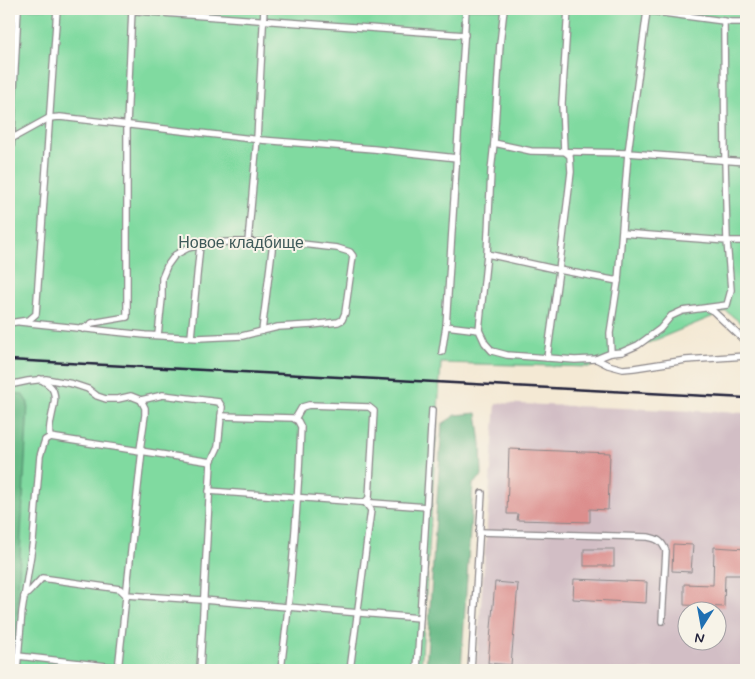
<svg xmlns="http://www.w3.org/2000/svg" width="755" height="679" font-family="Mynerve,sans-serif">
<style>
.industrial{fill:#d2bec5;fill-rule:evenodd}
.green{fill:#80daa0;stroke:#517e6e}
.forest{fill:#68ba86;stroke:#456e60}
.building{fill:#dc8e8d}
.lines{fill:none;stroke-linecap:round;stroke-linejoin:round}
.service-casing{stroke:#8b8688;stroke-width:8}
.service{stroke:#fff;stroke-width:5.5}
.rail{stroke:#22223b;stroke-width:2.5}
.labels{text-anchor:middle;stroke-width:4;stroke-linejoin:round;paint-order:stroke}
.park-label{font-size:16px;fill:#3e5959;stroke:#f7f3e8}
</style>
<rect width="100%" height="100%" fill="#f7f3e8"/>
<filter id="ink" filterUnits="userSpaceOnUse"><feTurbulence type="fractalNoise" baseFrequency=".02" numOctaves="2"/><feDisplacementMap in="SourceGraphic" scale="10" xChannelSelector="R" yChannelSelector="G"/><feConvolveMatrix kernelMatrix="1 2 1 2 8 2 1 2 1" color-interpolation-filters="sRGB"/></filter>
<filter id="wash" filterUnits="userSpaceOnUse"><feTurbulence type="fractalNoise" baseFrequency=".0096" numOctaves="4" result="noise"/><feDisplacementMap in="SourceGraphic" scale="20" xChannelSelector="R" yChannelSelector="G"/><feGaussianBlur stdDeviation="1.12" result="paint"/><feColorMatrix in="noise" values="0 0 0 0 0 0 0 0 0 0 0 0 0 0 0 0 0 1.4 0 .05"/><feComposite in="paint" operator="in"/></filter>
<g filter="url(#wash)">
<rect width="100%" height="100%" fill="#f4e9d4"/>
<path class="industrial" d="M 496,403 L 746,413 L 746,670 L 476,670 ZM 688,612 L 718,612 L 718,642 L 688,642 Z"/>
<polygon class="green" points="9,9 746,9 746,327 726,311 590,367 441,363 421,670 9,670"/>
<g class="forest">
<polygon points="9,393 22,394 28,403 14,670 9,670"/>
<polygon points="477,413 481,444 482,476 473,484 461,670 426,670 442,424 456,415"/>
</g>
<g id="blocks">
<g class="building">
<polygon points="509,449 610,453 608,510 590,509 590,522 517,520 518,514 507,514"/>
<polygon points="673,544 693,545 691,572 672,571"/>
<polygon points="714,547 746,549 746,575 725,575 724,607 684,605 684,584 713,585"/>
<rect x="584" y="549" width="30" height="17"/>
<polygon points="574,579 647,582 646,603 573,599"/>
<polygon points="495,582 518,584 511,665 488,663"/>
</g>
</g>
</g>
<g filter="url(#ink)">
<use href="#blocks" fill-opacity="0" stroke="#8b8688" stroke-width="1"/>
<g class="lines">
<g class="service-casing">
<g id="service">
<polyline points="109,9 465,35"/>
<polyline points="638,9 641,10 731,22 746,22"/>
<polyline points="724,21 725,160 727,241 746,241"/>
<polyline points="11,139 49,118 60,117 261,140 374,149 457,158"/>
<polyline points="494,143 531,151 628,153 746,162"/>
<polyline points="9,188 18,9"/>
<polyline points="248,242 257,139 264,9"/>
<polyline points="487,254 559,270 618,281"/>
<polyline points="707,308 713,311 746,342"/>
<polyline points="20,322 145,335 198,338 242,336 278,327 312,325 338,322 342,320 345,313 353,256 350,252 337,248 284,242 228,242 204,244 188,248 175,255 167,266 162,278 162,299 158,335"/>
<polyline points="9,323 29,320 36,314 57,9"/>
<polyline points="446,326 479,330 485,343 492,351 507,355 575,360 596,359 611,353 622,352 638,345 660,329 671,316 682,311 727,305 731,290 727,241 622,233"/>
<polyline points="83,329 92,323 127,317 127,125 132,9"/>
<polyline points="479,330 487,254 491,171 494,143 500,44 504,9"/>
<polyline points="262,331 273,242"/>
<polyline points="191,337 200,245"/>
<polyline points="442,352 446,326 466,9"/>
<polyline points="611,353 610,333 618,281 628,153 647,11"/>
<polyline points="547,358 559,270 571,172 570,156 564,151 562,103 568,9"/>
<polyline points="596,359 608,365 623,369 634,368 686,360 746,356"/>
<polyline points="9,385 28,381 46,379 73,384 88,389 97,396 106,399 118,399 131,396 141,400 163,395 219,402 222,407 218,447 211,462 200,670"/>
<path d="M 221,416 L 293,418 L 298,421 L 301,427 C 298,509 291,589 281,670"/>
<polyline points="295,419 302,407 309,405 369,407 374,411 369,498 365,502 371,510 350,670"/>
<polyline points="50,437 211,462"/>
<polyline points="140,450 145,415 145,408 141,400"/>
<polyline points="209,491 427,507"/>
<path d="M 479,532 L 648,537 C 658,539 662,541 666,551 L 662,621"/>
<polyline points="24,597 31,590 42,578 120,589 126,595 203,600 420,618"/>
<polyline points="18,656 141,670"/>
<path d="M 17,670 L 22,611 L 33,541 L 40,456 L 45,440 L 50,437 C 46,423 62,397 50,386 C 47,383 43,381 40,379"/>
<polyline points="118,670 142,450"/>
<polyline points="417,670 432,410"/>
<polyline points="471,670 482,493"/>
</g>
</g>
<use href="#service" class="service"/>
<polyline class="rail" points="9,360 746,398"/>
</g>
</g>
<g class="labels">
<g class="park-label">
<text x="241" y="248">Новое кладбище</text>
</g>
</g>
<rect width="755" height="679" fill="none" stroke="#f7f3e8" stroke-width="30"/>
<g transform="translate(702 626) rotate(191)"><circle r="24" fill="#f7f3e8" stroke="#a29fa3"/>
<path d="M0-4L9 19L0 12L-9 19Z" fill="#1f6fb2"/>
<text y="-8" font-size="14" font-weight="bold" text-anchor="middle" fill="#22223b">N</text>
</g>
</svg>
